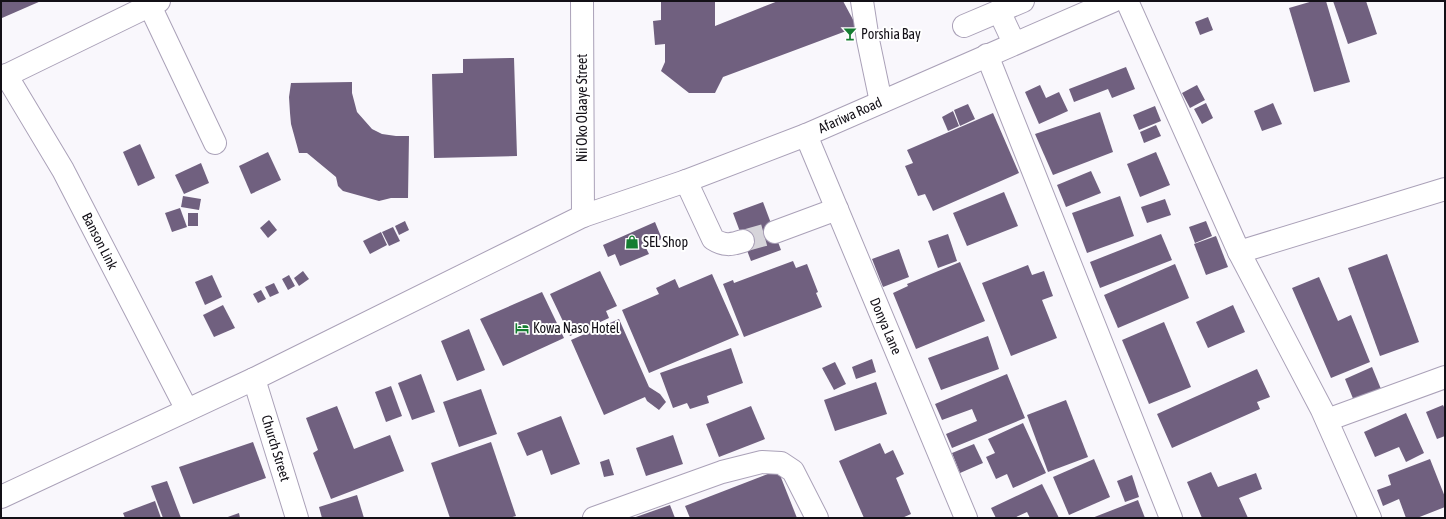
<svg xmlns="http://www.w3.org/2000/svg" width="1446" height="519" font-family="'Asap Condensed',sans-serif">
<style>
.building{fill:#70607f}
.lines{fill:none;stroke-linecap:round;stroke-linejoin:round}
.minor-tunnel{stroke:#d6d4da;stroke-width:22;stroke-dasharray:22 11;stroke-linecap:butt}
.minor-casing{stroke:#aaa1b8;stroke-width:24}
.minor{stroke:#fff;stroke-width:22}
.labels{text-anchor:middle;stroke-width:4;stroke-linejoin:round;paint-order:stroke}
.poi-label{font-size:14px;fill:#131017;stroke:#fff;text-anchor:start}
.street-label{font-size:14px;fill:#131017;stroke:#fff}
</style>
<rect width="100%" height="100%" fill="#f9f7fc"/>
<g class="building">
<polygon points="1,1 41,1 2,18"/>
<polygon points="661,1 715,1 715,26 778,1 843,1 857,27 723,77 715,93 689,93 661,71 665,62 665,44 655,45 653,21 661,20"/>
<polygon points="1313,1 1326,1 1350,82 1314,92 1289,8"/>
<polygon points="1333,1 1366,1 1377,34 1348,44"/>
<polygon points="1208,17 1213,30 1200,35 1195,22"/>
<polygon points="514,58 517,156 434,158 432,74 463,73 463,59"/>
<polygon points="1126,67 1135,89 1112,98 1108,89 1074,102 1069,89"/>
<polygon points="352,82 352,93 357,112 372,129 382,134 396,136 409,136 408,198 391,198 379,201 343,191 338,186 336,177 307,153 299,153 291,124 290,113 289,97 291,83"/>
<polygon points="1040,85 1046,98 1059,92 1068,111 1039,124 1025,92"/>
<polygon points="1197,85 1205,100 1190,108 1182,93"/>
<polygon points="1206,103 1213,118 1202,124 1194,109"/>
<polygon points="1273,103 1282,124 1262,131 1254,111"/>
<polygon points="968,104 975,119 960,126 954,110"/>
<polygon points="1155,106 1161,121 1139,130 1133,115"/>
<polygon points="953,111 959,126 948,131 942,117"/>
<polygon points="1100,112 1113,152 1053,175 1035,134"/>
<polygon points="993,113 1019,173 933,211 925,194 918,196 905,166 913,163 907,150"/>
<polygon points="1156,125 1161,136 1144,143 1140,132"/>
<polygon points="140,144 155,178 138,186 123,152"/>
<polygon points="268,152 281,180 251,194 239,166"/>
<polygon points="1156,152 1170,185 1140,197 1127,164"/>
<polygon points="201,163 209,183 184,194 175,175"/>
<polygon points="1091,171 1101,193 1066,207 1057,185"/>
<polygon points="1004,192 1018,226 967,246 953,213"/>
<polygon points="183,196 201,199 199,210 181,207"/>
<polygon points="1120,196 1134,236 1087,253 1072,213"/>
<polygon points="1165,199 1171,215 1147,223 1141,207"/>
<polygon points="763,202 781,250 751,261 733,213"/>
<polygon points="180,208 187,227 172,232 165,213"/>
<rect x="188" y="213" width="10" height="13"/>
<polygon points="269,220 277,230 268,238 260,228"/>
<polygon points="405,221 409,230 399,235 395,226"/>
<polygon points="1206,221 1212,236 1195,243 1189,227"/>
<polygon points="655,222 662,239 645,246 649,254 620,266 615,254 608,257 603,245"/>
<polygon points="393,227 400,241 389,246 382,232"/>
<polygon points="381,232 387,245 370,254 363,241"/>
<polygon points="948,234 957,261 938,268 928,241"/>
<polygon points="1161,234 1172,260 1100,288 1090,262"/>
<polygon points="1216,236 1228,267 1206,275 1194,244"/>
<polygon points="899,249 909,277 883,287 872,259"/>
<polygon points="1387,254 1419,342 1380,356 1348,268"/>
<polygon points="793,261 796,268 807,264 818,292 816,293 822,307 744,337 723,284 733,280 734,283"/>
<polygon points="960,262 985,321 916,349 893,293 908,286 907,284"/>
<polygon points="1175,264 1189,298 1118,328 1104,295"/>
<polygon points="1028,265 1032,275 1044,271 1053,296 1042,300 1057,338 1011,356 982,283"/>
<polygon points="303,271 309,279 299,286 294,278"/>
<polygon points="600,271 617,306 606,311 609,318 570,336 550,294"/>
<polygon points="712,274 739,335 649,373 622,310 659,294 656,288 675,279 679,288"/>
<polygon points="212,275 222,297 205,305 195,282"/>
<polygon points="289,275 295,286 288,290 282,279"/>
<polygon points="1319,277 1338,321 1351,315 1370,362 1331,378 1292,288"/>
<polygon points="274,283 279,293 270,297 265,287"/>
<polygon points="261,290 266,299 258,303 253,294"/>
<polygon points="542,292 564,338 503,366 480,319"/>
<polygon points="223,305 235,328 214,337 203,315"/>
<polygon points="1233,305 1245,332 1208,348 1196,322"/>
<polygon points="619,319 649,387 660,394 666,402 659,410 647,401 645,397 604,415 571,340"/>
<polygon points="1164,322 1191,387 1149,404 1122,340"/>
<polygon points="469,329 485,370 457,381 441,341"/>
<polygon points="988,336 999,369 941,390 928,358"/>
<polygon points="731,348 743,383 707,396 709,403 690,409 687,403 673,408 660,373"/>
<polygon points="872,359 876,372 856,379 852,367"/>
<polygon points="835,362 846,384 834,390 822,368"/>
<polygon points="1372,367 1381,389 1354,401 1345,379"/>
<polygon points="1257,369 1270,397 1257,402 1260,409 1172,448 1157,414"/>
<polygon points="421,374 435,412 412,420 398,383"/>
<polygon points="1007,374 1025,418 952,448 946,434 977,421 972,409 942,420 935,404"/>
<polygon points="876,382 887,414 835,431 824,400"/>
<polygon points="391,386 402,416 386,422 375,392"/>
<polygon points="481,389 497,434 459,447 443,402"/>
<polygon points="1066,400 1088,457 1048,472 1027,415"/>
<polygon points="1443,405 1445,409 1445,436 1437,439 1426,412"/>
<polygon points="337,406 354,449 390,435 404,471 331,499 313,453 318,450 306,418"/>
<polygon points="751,406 765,439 719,457 706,424"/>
<polygon points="1406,413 1424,453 1406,462 1399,447 1375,457 1364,432"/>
<polygon points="561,416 580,464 551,475 542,450 527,456 517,433"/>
<polygon points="1023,423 1046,473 1013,488 1007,474 996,479 986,457 995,453 988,439"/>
<polygon points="673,435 683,464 646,476 636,448"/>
<polygon points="253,442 266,478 193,504 179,467"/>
<polygon points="491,442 516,516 509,518 450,518 431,463"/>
<polygon points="880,443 885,454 893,450 904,474 896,478 911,514 902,518 864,518 839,461"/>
<polygon points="974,444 983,463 960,473 952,453"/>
<polygon points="609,459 614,475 604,477 600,462"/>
<polygon points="1094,459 1110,497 1069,515 1053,477"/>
<polygon points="1430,459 1445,497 1445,507 1417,518 1406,518 1399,499 1383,506 1377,490 1391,485 1388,475"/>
<polygon points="778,470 797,518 690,518 685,506"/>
<polygon points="1211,472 1218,487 1256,473 1262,489 1239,498 1248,518 1202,518 1187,482"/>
<polygon points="1132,475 1139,497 1125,502 1117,481"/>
<polygon points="167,481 181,518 163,518 151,486"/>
<polygon points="1042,484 1059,518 1030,518 1027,512 1014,518 996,518 991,508"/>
<polygon points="357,495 364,518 322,518 319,507"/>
<polygon points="1138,500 1145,518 1092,518"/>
<polygon points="155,501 161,518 125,518 123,513"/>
<polygon points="670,505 675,518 633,518"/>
<polygon points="239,513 240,518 225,518"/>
</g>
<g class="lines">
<polyline class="minor-tunnel" points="743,241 775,232"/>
<g class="minor-casing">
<g id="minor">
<polyline points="582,1 583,216"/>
<polyline points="862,1 868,40 881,102"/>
<polyline points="1127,1 1239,252 1322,410 1370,518"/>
<polyline points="150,6 215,143"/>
<polyline points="999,11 1014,43"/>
<polyline points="964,26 1023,1"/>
<polyline points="987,55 1171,518"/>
<polyline points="6,75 63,170 187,410"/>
<polyline points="1,78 159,1"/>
<polyline points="806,135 966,518"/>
<path d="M 686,181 L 713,239 C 724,246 731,245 743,241"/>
<polyline points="775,232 837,209"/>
<polyline points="1239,252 1445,189"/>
<polyline points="254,379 297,518"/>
<polyline points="1327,420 1445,377"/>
<polyline points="1,497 254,379 583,216 686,181 806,135 1113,1"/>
<polyline points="594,518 722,472 762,462 781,463 793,471 817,518"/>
</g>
</g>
<use href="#minor" class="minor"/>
</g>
<defs>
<g id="bar-bare" transform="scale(1.08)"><path d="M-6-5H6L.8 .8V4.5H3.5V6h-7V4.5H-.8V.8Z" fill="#157d31" stroke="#fff" stroke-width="2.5" paint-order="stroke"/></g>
<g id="shop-bare" transform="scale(1.08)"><path d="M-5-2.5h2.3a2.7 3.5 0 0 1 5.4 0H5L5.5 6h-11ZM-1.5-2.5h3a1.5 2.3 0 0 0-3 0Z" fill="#157d31" stroke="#fff" stroke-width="2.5" paint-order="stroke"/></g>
<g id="hotel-bare" transform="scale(1.08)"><path d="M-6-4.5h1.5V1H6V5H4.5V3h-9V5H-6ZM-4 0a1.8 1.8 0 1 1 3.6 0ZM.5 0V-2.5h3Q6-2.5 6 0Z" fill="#157d31" stroke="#fff" stroke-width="2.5" paint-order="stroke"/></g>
</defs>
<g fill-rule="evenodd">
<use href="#bar-bare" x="850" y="34"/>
<use href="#shop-bare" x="632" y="242"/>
<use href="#hotel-bare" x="522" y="328"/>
</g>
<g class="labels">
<g class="poi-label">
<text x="861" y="39">Porshia Bay</text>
<text x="643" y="247">SEL Shop</text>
<text x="533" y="333">Kowa Naso Hotel</text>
</g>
<g class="street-label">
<text transform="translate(582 108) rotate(-90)" y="5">Nii Oko Olaaye Street</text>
<text transform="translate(850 115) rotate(-24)" y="5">Afariwa Road</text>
<text transform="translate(100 241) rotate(63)" y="5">Banson Link</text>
<text transform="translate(886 326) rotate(67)" y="5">Donya Lane</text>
<text transform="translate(276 448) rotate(73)" y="5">Church Street</text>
</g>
</g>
<rect width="1446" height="519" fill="none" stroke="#131017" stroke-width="4"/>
</svg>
